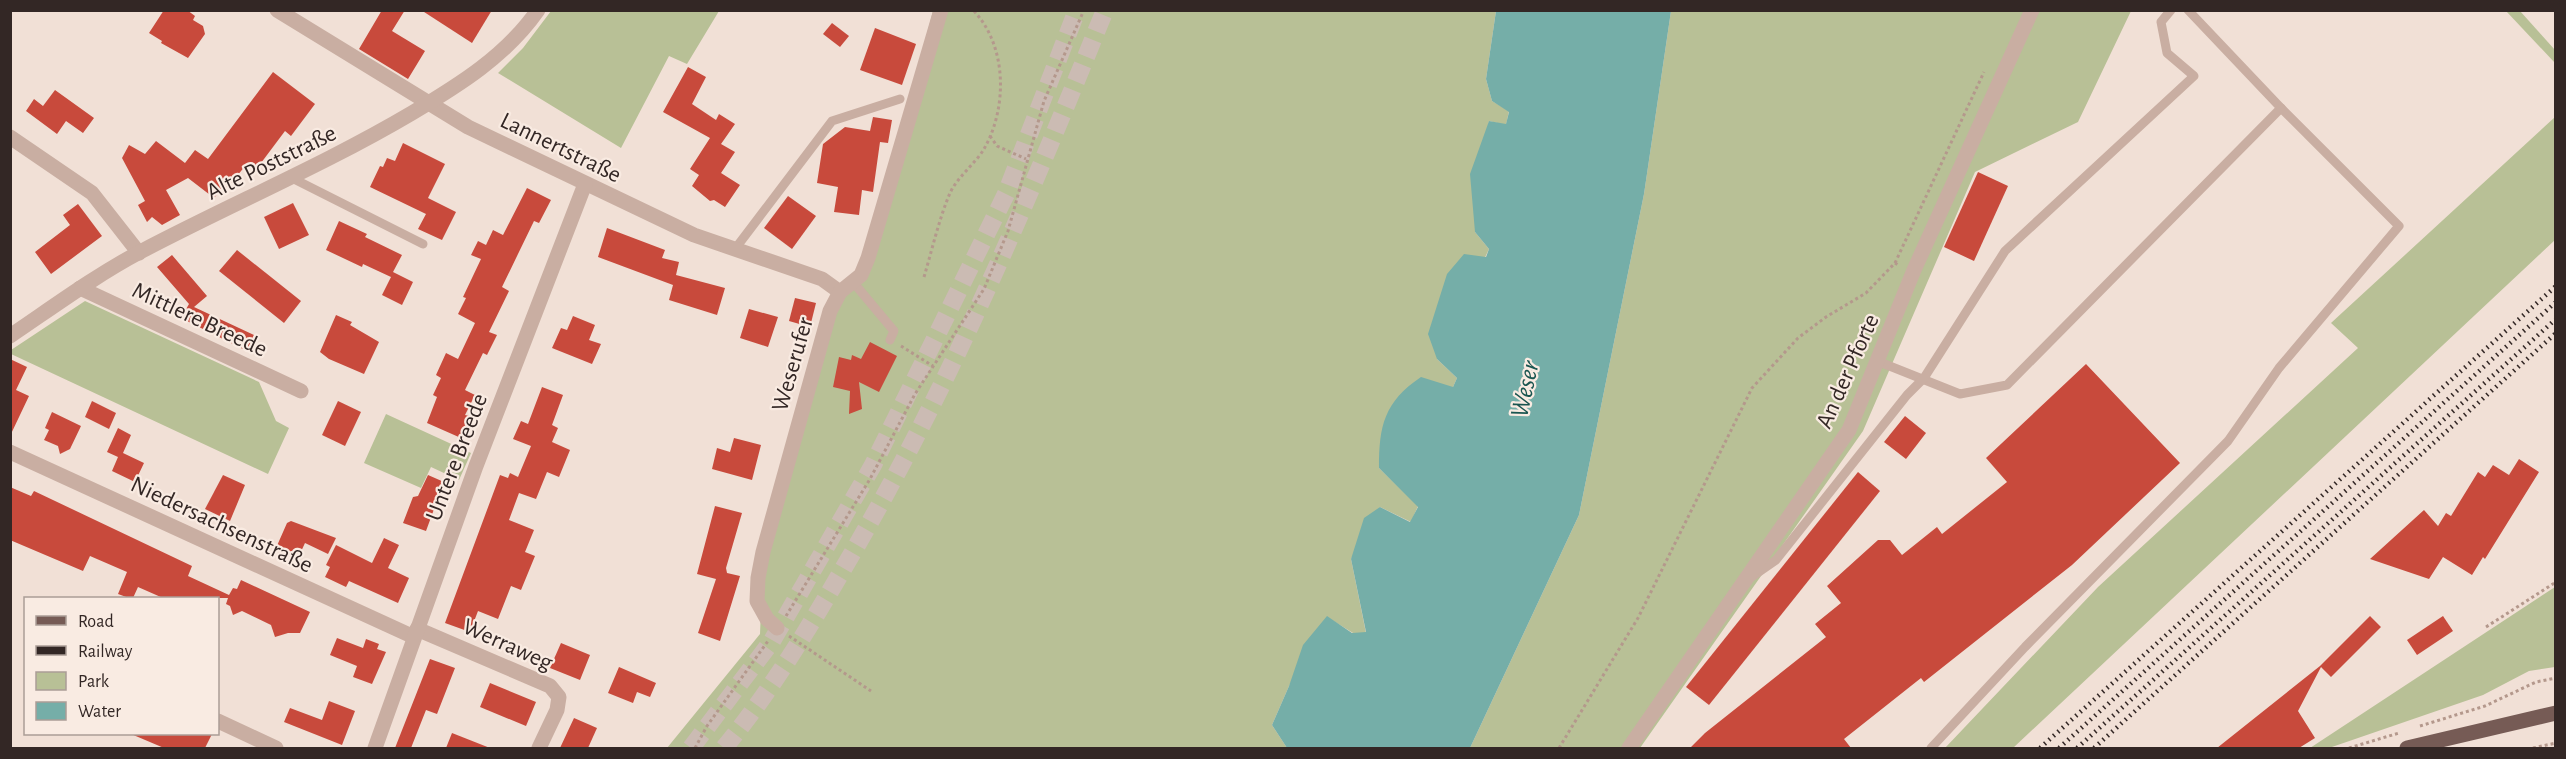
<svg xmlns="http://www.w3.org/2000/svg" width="2566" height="759" font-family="'Alegreya Sans',sans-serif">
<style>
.green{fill:#b8c096}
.water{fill:#75aea8}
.building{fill:#c84a3c}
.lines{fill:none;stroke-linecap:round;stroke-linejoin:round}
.highway-tunnel{stroke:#cbbbb3;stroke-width:18;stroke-dasharray:18 9;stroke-linecap:butt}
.path{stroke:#b4988c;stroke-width:3;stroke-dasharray:3 3;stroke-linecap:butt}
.lane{stroke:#c9aea2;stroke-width:9}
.street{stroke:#c9aea2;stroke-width:15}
.primary{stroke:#765b55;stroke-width:15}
.rail{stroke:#332725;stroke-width:4.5;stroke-dasharray:1.5 4.5;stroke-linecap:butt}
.labels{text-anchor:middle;stroke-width:4.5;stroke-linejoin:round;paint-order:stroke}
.street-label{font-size:24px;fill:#332725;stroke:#f9ebe2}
.water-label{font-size:26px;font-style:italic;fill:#1a5550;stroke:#f9ebe2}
</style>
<rect width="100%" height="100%" fill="#f1e0d6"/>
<g class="green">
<polygon points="551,11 551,10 719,11 687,64 669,56 621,148 498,73 523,48"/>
<polygon points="933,11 1496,11 1486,79 1492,101 1509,111 1506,125 1489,121 1475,232 1489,249 1437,359 1457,378 1453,387 1379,468 1418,506 1411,522 1380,507 1351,559 1366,633 1353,633 1327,617 1289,686 1272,725 1287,748 667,748 760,634 763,559 837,293 866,267"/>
<polygon points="1671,11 2131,11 2078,122 1975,172 1863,431 1640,748 1470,748 1579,515 1644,194"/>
<polygon points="2506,11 2520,11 2555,50 2555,63"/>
<polygon points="2555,117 2555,240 2013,748 1945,748 2098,587 2358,348 2331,323"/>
<polygon points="85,301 259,382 276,421 289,428 268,474 11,354 11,350"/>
<polygon points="386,414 471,453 459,480 431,467 421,488 364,463"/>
<polygon points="2555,587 2555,667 2529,671 2483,695 2329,748 2310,748"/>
</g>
<path class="water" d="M 1496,11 L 1671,11 L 1644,194 L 1579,515 L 1470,748 L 1287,748 L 1272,725 L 1289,686 L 1303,645 L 1327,616 L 1352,633 L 1366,632 L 1351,559 L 1364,518 L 1380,507 L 1410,522 L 1418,507 L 1379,468 C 1379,426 1384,402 1421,377 L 1453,387 L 1457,378 L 1437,359 L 1428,334 L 1447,274 L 1464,254 L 1486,257 L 1489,249 L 1475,232 L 1470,174 L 1489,121 L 1506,124 L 1509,112 L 1492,101 L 1486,79 Z"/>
<g class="building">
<polygon points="164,10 187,10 195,16 193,20 203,26 205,34 188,58 161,43 162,41 149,33"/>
<polygon points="382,10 405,10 392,31 425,51 408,79 359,49"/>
<polygon points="421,10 492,10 472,43"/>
<polygon points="832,23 849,36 840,47 823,34"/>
<polygon points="875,28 916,44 902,85 860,70"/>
<polygon points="688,67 706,77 692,104 716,120 719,114 735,124 721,144 735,152 721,173 740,185 725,207 714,200 710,201 692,186 699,175 690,169 710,138 663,112"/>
<polygon points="273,72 315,104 291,136 285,131 255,171 246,165 227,188 224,186 214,198 188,178 166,190 180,215 162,225 152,217 147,222 138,205 145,201 122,158 129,145 145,154 156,141 185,163 195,150 208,159"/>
<polygon points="55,90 94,118 83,133 66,121 57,134 26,111 34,99 43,106"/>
<polygon points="873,117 892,120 888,143 880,142 873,192 862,190 859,215 834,212 838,187 817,183 823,144 845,127 870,131"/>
<polygon points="403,143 445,164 428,198 456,212 442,240 418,229 426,214 370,187 380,166 383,167 387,158 395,161"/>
<polygon points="1978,172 2008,186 1974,261 1944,247"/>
<polygon points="527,188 551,200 539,223 534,221 502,287 509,291 489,332 497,335 487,355 483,353 465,390 475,395 465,415 469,416 461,438 427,423 437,397 433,395 441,378 436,375 446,353 458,359 475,323 458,314 466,298 463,297 481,259 471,255 478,241 486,245 493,230 503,235"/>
<polygon points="788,196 816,216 792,249 764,228"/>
<polygon points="293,203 309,235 279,249 264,217"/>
<polygon points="78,204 102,236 51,274 35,252 70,225 63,215"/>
<polygon points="339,221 367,234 365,237 402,255 393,272 413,282 402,305 382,295 391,277 363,264 362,267 326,250"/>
<polygon points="607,228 665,250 662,258 679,262 676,275 725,288 717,315 669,300 673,285 598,257"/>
<polygon points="237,250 301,301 284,323 219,271"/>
<polygon points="172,255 207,296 194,307 254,335 247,351 181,318 189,304 157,267"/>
<polygon points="795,298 816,303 810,327 789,321"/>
<polygon points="749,309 778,317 768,347 740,338"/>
<polygon points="336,315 352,322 350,325 379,342 364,374 329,359 320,352"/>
<polygon points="573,316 595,325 589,340 601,344 592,364 552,348 561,328 567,330"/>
<polygon points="870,342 897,356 879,392 859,382 862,409 849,414 850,391 833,387 839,357 851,360 852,355 861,359"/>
<polygon points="10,359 27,367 16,390 29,396 10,436"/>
<polygon points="2086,364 2180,463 2072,565 1924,682 1921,678 1844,739 1851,748 1690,748 1705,733 1826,637 1815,624 1841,603 1827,586 1878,540 1890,540 1902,555 1937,527 1942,534 2007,482 1986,458"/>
<polygon points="542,387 563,395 552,425 558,428 552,442 570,450 559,477 547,472 536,499 519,493 509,520 534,530 525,552 535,556 521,590 511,586 498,619 478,611 470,632 445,623 500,475 508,478 510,473 518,477 531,446 513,439 521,421 528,424"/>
<polygon points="92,401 116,413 109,429 85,417"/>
<polygon points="338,401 361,412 345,446 322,435"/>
<polygon points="52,412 81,426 70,449 60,454 58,446 44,440 49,430 45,428"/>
<polygon points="1905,416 1926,433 1906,459 1884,442"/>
<polygon points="118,428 131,435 123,453 144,463 135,482 112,471 118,457 107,452"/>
<polygon points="734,438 761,445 752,480 712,469 717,448 730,452"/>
<polygon points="2519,459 2539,472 2485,559 2483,557 2472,575 2443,557 2429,579 2370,559 2424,510 2438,526 2446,513 2451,516 2478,472 2485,477 2493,465 2509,475"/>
<polygon points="1858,472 1880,491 1709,705 1686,687"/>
<polygon points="223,475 245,485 230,521 205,509"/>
<polygon points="428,475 444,482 426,531 403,523 413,497 418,496"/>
<polygon points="10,487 31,496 34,491 192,566 188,576 229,595 233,588 237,589 241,580 310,612 300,633 288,633 275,637 271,625 242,611 233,615 230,606 226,604 228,598 163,598 138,587 133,598 129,598 118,594 127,572 90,556 83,571 10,540"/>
<polygon points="715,506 742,513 726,568 727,573 740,576 720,641 698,633 716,579 697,574"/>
<polygon points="291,521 336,538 328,554 305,543 298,558 276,548 287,523"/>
<polygon points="384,538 399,545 388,568 409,578 398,603 349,581 346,587 325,577 330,567 326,565 336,545 372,563"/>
<polygon points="2370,616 2381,627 2331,677 2321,667 2298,711 2315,738 2299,748 2217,748 2320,666"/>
<polygon points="2443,616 2453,631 2417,655 2407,640"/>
<polygon points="337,638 363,648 366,639 379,644 377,649 386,652 372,684 353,677 357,666 330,655"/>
<polygon points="561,643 590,655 580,680 550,668"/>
<polygon points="430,659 455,668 437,714 426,710 411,748 395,748"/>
<polygon points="619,667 656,683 650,697 637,692 633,703 608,693"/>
<polygon points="490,683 536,702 526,726 480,707"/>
<polygon points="329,701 355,711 342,745 284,722 290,708 322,720"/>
<polygon points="574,718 597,728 588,748 560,748"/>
<polygon points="452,733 490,748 446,748"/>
<polygon points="131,734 212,734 205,748 164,748"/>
</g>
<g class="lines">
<g class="highway-tunnel">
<polyline points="691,748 772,641 873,465 1006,194 1077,10"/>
<path d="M 724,748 C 771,691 809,628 846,564 C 950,387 1028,200 1105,10"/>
</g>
<g class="path">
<polyline points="990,136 997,146 1026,159"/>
<polyline points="1895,263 1984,72"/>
<path d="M 924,277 C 932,250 939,219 950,193 C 958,176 975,164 984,149 C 1008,107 1007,45 973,10"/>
<polyline points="901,346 933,366"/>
<polyline points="786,616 870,479 915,394 984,289 1008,231 1044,101 1084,10"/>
<polyline points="2486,627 2556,582"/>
<polyline points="789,636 871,691"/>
<polyline points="2420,726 2485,706 2536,682 2556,678"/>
<polyline points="695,748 707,726 768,641"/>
<polyline points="1559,748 1638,618 1752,388 1798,338 1826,317 1866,293 1895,263 1898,265"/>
<polyline points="2349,748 2399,733"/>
<polyline points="2533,748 2556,743"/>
</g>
<g class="lane">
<polyline points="290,177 423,244"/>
<polyline points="735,249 832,121 900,99"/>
<polyline points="853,282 894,331 890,340"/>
<polyline points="1877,361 1960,394 2007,385 2281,108 2188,10"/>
<polyline points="1753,576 1776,560 1907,395 1924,378 2005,251 2194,76 2167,53 2161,22 2171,10"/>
<polyline points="1931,748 2025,647 2228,441 2279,368 2399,226 2281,108"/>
</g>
<g class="street">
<polyline points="277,10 468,127 694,235 822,279 840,292"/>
<polyline points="10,137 92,193 139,253"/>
<polyline points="80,288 301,391"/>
<path d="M 10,336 C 53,307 95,276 140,252 C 231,204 324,165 412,113 C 459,85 506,56 538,10"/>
<polyline points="10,452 414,637"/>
<polyline points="777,628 767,619 757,601 758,578 763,552 830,311 840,292 861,275 868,258 941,10"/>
<polyline points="417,629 550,686 559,697 557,710 539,748"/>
<polyline points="218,721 276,748"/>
<polyline points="375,748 476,466 585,184"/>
<polyline points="1629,748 1849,430 1914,270 2032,10"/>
</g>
<polyline class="primary" points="2407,748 2556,713"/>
<g class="rail">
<polyline points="2040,748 2556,286"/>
<polyline points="2059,748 2556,302"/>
<polyline points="2077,748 2556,319"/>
<polyline points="2094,748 2556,333"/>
</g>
</g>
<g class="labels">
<g class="street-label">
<text transform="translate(561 147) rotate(26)" y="8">Lannertstraße</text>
<text transform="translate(271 162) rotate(-26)" y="8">Alte Poststraße</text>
<text transform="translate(200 319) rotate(25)" y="8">Mittlere Breede</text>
<text transform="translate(792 364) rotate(-74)" y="8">Weserufer</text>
<text transform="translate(1847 371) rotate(-66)" y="8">An der Pforte</text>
<text transform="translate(456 457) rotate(-69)" y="8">Untere Breede</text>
<text transform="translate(222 524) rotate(25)" y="8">Niedersachsenstraße</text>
<text transform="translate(508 644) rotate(24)" y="8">Werraweg</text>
</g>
<g class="water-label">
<text transform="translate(1524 389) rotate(-78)" y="9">Weser</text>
</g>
</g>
<rect width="2566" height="759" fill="none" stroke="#332725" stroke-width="24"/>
<rect x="24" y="597" width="195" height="138" fill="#f9ebe2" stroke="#aa9d96" stroke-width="1.5"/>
<rect x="36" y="616" width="30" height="9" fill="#765b55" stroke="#aa9d96" stroke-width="1.5"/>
<text x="78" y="627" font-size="18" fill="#332725">Road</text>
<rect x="36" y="646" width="30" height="9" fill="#332725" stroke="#aa9d96" stroke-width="1.5"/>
<text x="78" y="657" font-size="18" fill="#332725">Railway</text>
<rect x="36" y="672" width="30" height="18" fill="#b8c096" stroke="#aa9d96" stroke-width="1.5"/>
<text x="78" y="687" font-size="18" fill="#332725">Park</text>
<rect x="36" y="702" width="30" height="18" fill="#75aea8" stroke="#aa9d96" stroke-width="1.5"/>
<text x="78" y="717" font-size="18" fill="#332725">Water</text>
</svg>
